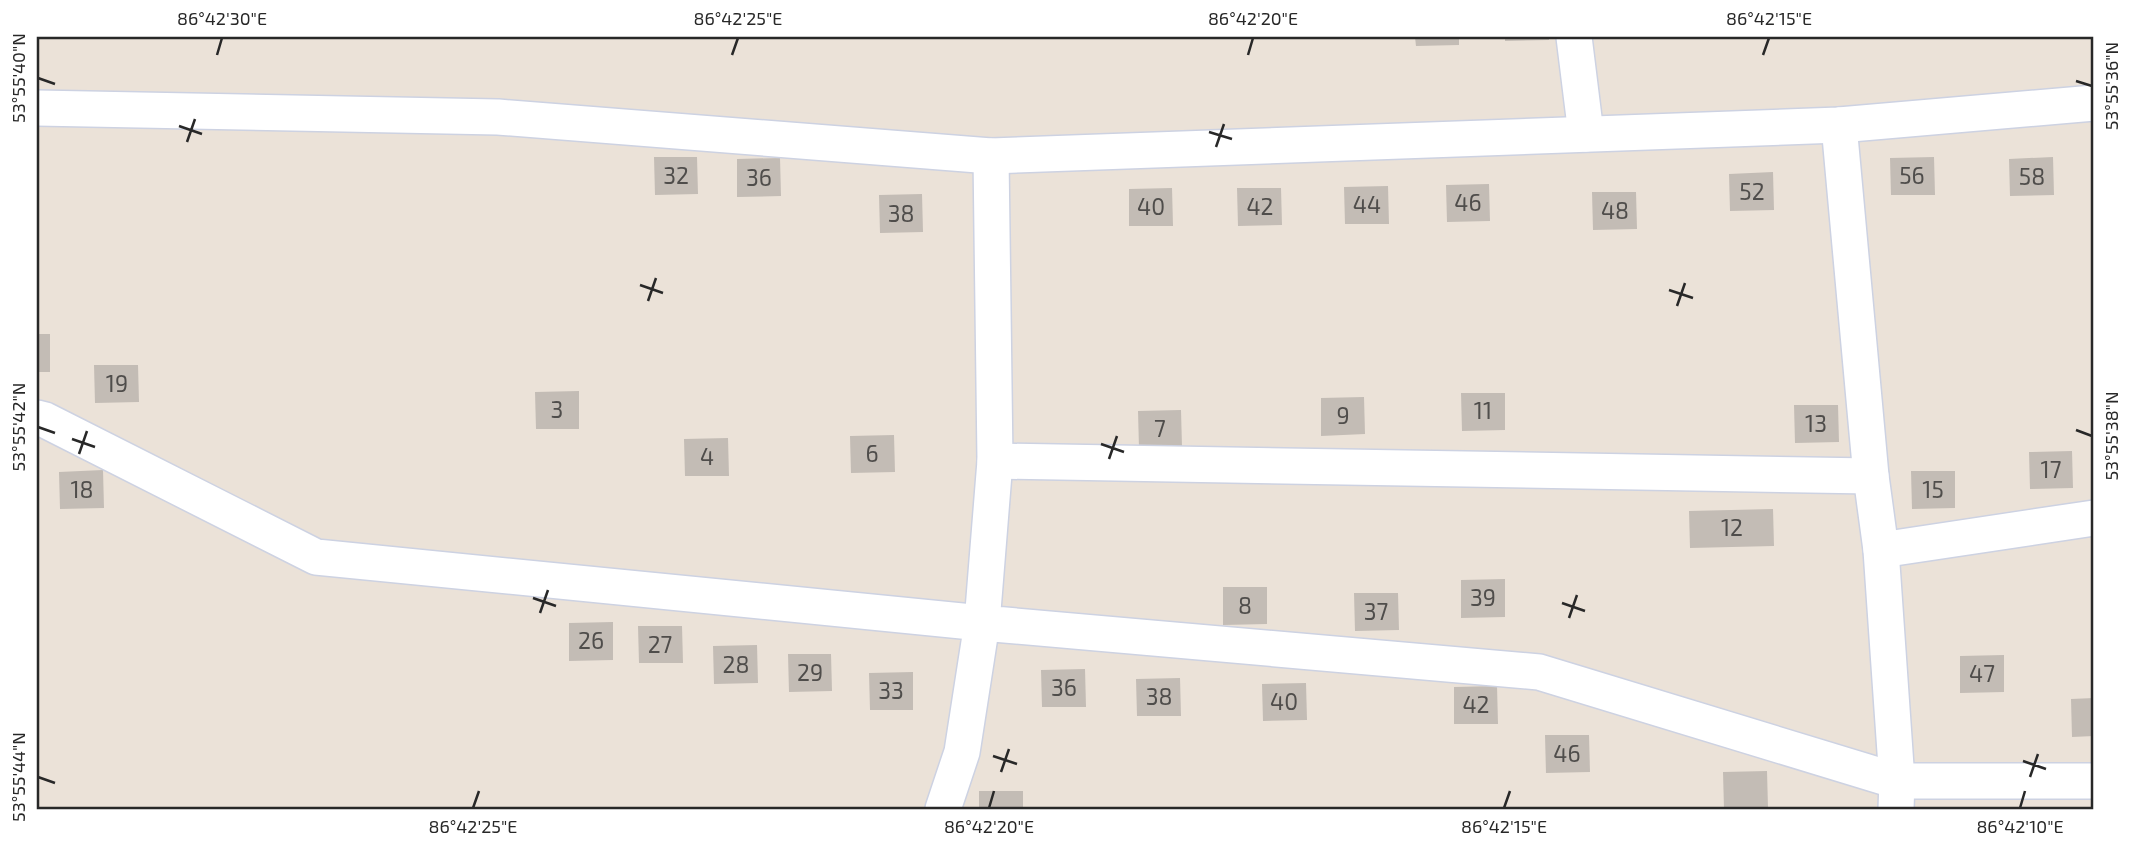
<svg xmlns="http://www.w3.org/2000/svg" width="2131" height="846" font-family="'Exo 2',sans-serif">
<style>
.building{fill:#c3bcb5}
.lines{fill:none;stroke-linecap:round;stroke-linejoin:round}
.minor-casing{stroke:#cdd2e2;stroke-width:38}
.minor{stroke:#fff;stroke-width:35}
.ticks{fill:none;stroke:#282828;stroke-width:2.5}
.labels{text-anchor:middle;stroke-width:7;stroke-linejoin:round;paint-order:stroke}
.number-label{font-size:23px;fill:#4f4d4b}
.neatline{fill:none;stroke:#282828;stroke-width:2.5}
.ticks-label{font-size:18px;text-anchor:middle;fill:#282828}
</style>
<rect width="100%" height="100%" fill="#ebe2d8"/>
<g class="building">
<polygon points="1415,37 1459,37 1459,45 1416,46"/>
<polygon points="1505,37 1549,37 1549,40 1505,41"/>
<polygon points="654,157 697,157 698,194 655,195"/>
<polygon points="1934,157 1935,195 1891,195 1890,158"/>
<polygon points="2053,157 2054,195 2010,196 2009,159"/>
<polygon points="780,158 781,196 737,197 737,159"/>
<polygon points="1773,172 1774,210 1730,211 1729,174"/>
<polygon points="1489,184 1490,221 1447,222 1446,185"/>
<polygon points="1388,186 1389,224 1345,224 1344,187"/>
<polygon points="1172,188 1173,226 1129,226 1129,189"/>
<polygon points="1237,188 1281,188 1282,225 1238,226"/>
<polygon points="1592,192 1636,192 1637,229 1593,230"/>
<polygon points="922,194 923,232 880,233 879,195"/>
<rect x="37" y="334" width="13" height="38"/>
<polygon points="94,365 138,365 139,402 95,403"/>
<polygon points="579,391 579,429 536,429 535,392"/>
<polygon points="1461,393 1505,393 1505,430 1462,431"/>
<polygon points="1364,397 1365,434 1321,436 1321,398"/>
<polygon points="1794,405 1838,405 1839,442 1795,443"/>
<polygon points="1181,410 1182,447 1139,448 1138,411"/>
<polygon points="894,435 895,472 851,473 850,436"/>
<polygon points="728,438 729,476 685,476 684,439"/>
<polygon points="2072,451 2073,488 2030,489 2029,452"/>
<polygon points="103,470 104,508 60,509 59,472"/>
<polygon points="1911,471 1955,471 1955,508 1912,509"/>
<polygon points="1773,509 1774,546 1690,548 1689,511"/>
<polygon points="1505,579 1505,617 1461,618 1461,580"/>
<polygon points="1223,587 1267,587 1267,624 1223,625"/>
<polygon points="1354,593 1398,593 1399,630 1355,631"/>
<polygon points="613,622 613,660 569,661 569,623"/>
<polygon points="638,626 682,626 683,663 639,663"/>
<polygon points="757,645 758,683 714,684 713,646"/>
<polygon points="788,654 831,654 832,691 789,692"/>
<polygon points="2004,655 2004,692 1960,693 1960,656"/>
<polygon points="1085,669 1086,707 1042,707 1041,670"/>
<polygon points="913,672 913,710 870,710 869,673"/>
<polygon points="1180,678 1181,716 1137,716 1136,679"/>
<polygon points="1306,683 1307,720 1263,721 1262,684"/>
<polygon points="1497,686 1498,724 1454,724 1454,687"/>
<polygon points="2094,698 2094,736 2072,737 2071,699"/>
<polygon points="1545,735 1589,735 1590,772 1546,773"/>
<polygon points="1767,771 1768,808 1724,809 1723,772"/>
<rect x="979" y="791" width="44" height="18"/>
</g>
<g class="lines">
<g class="minor-casing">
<g id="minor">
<polyline points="1574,37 1586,134"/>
<polyline points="37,108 498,117 991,156 1839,125 2094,103"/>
<polyline points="1839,125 1871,476 1881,550 1897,781 1896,809"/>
<polyline points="991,156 995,461 982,623 1539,672 1897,781 2094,781"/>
<polyline points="37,418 45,420 316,557 982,623 962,752 943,809"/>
<polyline points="995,461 1871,476"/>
<polyline points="1881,550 2094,518"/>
</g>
</g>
<use href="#minor" class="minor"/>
</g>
<path class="ticks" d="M 217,55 L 222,38M 732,55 L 738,38M 1248,55 L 1253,38M 1763,55 L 1769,38M 38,78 L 55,84M 2076,81 L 2092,86M 179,126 L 202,134M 1209,132 L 1232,139M 187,142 L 195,119M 1216,147 L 1224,124M 640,285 L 663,293M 1669,290 L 1693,298M 648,301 L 656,278M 1677,306 L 1685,283M 38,427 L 55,433M 2076,430 L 2092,436M 72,439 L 95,447M 1101,444 L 1124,452M 79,454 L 87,431M 1109,459 L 1117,436M 533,598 L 556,606M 1562,603 L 1585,611M 540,613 L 548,590M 1569,618 L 1577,595M 993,756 L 1017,764M 2023,761 L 2046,769M 1001,772 L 1009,749M 38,777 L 55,783M 2030,777 L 2038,754M 473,808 L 479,791M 989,808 L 994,791M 1504,808 L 1510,791M 2020,808 L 2025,791"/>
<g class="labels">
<g class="number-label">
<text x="676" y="184">32</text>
<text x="1912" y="184">56</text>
<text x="2032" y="185">58</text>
<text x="759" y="186">36</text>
<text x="1752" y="200">52</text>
<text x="1468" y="211">46</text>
<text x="1367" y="213">44</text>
<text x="1151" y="215">40</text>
<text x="1260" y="215">42</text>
<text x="1615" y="219">48</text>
<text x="901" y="222">38</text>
<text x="117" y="392">19</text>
<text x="557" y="418">3</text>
<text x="1483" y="419">11</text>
<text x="1343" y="424">9</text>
<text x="1816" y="432">13</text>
<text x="1160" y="437">7</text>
<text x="872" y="462">6</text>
<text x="707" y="465">4</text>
<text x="2051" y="478">17</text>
<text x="82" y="498">18</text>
<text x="1933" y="498">15</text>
<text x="1732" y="536">12</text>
<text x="1483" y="606">39</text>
<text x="1245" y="614">8</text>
<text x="1376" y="620">37</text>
<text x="591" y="649">26</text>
<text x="660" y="653">27</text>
<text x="736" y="673">28</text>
<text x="810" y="681">29</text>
<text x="1982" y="682">47</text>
<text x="1064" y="696">36</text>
<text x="891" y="699">33</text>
<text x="1159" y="705">38</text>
<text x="1284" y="710">40</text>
<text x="1476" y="713">42</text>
<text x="1567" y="762">46</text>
</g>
</g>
<rect width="2131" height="846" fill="none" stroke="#ffffff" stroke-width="77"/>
<rect x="38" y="38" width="2054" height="770" class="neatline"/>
<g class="ticks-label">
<text x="222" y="25">86°42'30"E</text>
<text x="738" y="25">86°42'25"E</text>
<text x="1253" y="25">86°42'20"E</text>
<text x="1769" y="25">86°42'15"E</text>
<text transform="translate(19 78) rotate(-90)" y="6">53°55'40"N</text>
<text transform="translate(2112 86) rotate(-90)" y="6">53°55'36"N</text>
<text transform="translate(19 427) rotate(-90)" y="6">53°55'42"N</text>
<text transform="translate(2112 436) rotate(-90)" y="6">53°55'38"N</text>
<text transform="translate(19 777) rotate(-90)" y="6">53°55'44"N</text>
<text x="473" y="833">86°42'25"E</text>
<text x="989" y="833">86°42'20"E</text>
<text x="1504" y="833">86°42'15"E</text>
<text x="2020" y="833">86°42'10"E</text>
</g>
</svg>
